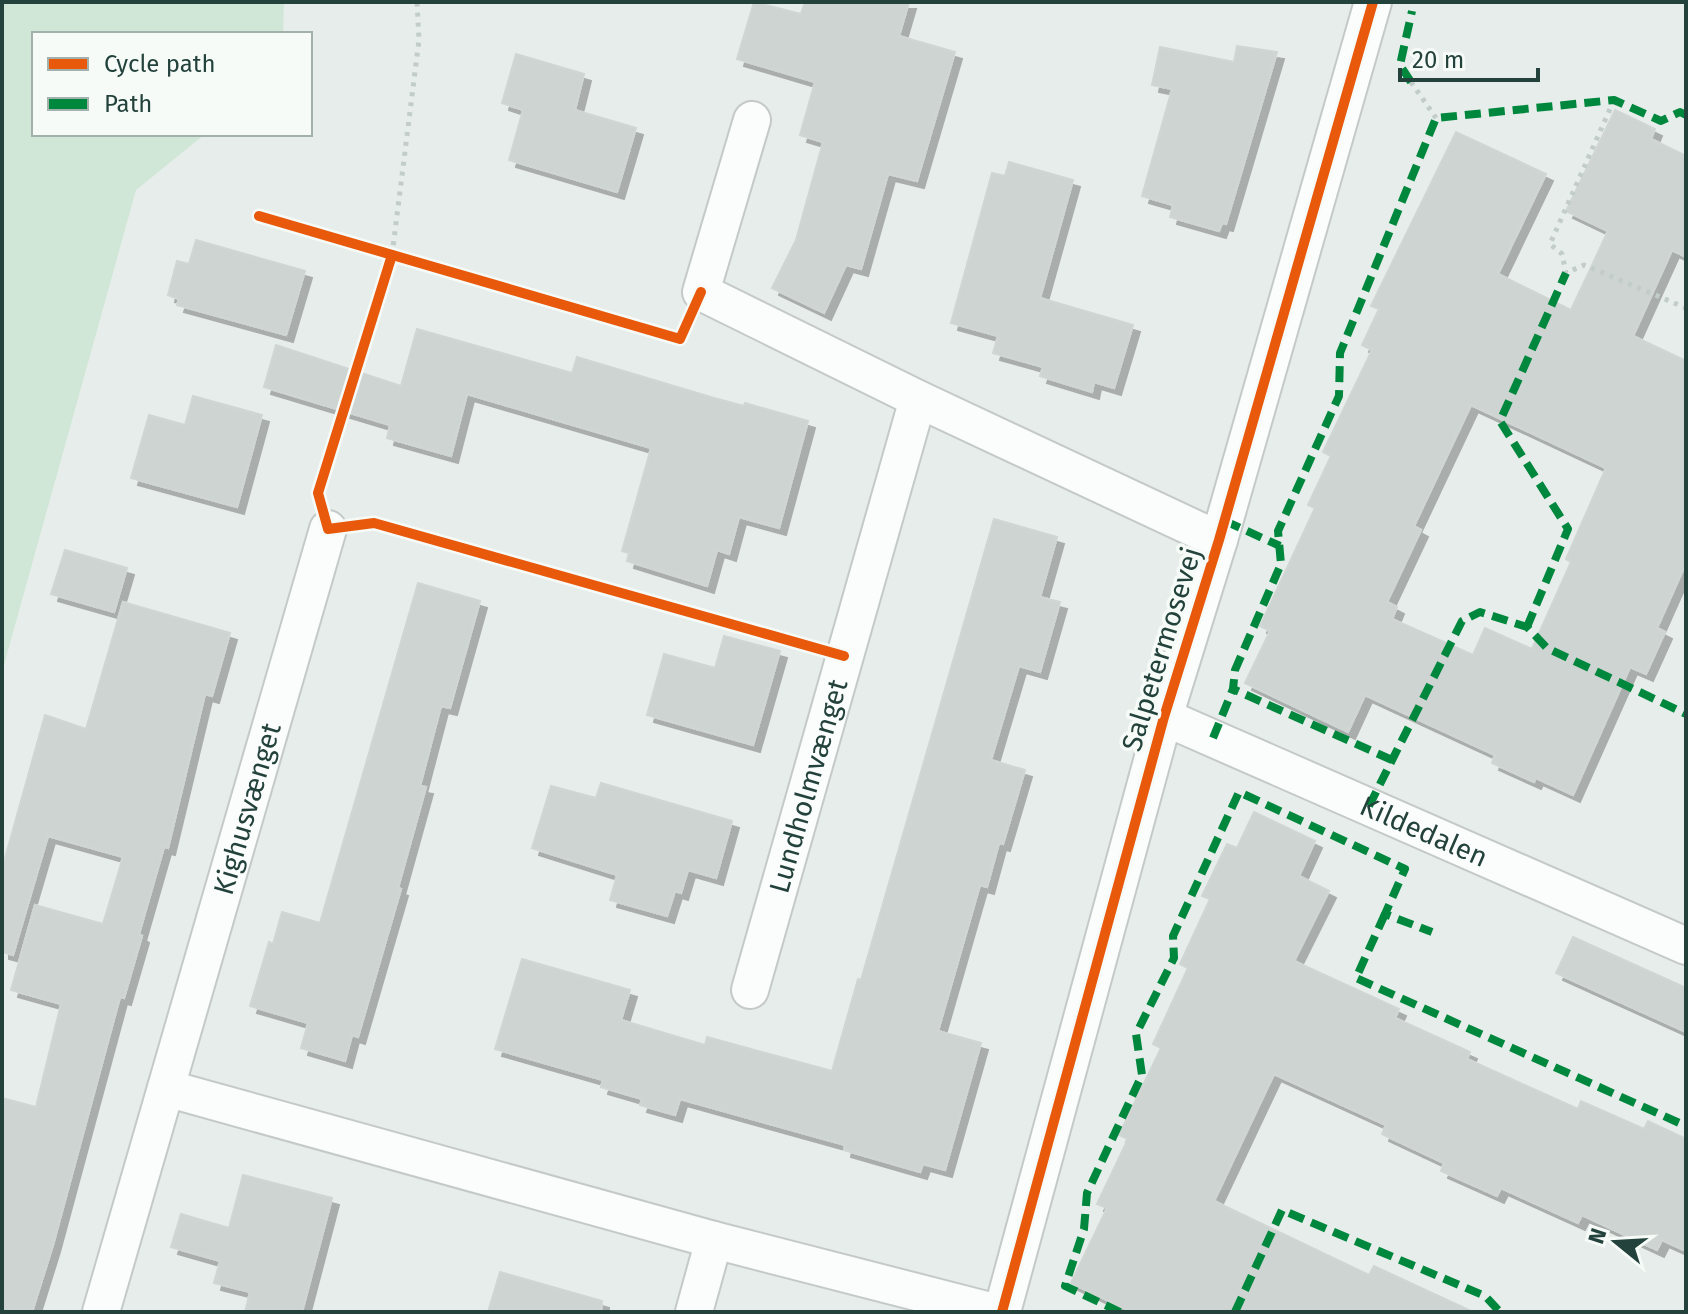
<svg xmlns="http://www.w3.org/2000/svg" width="1688" height="1314" font-family="'Fira Sans',sans-serif">
<style>
.green{fill:#d0e6d7}
.building{fill:#ced4d2;stroke:#d0d6d3;stroke-width:2;fill-rule:evenodd;filter:url(#shadow)}
.lines{fill:none;stroke-linecap:round;stroke-linejoin:round}
.minor-casing{stroke:#c4cac8;stroke-width:40}
.path{stroke:#c2ccca;stroke-width:5;stroke-dasharray:4 6;stroke-linecap:butt}
.minor{stroke:#fbfcfc;stroke-width:36}
.quiet{stroke:#00873e;stroke-width:8;stroke-dasharray:16 8;stroke-linecap:butt}
.cycleway-casing{stroke:#f6fbf8;stroke-width:15}
.cycleway{stroke:#e8590c;stroke-width:10}
.labels{text-anchor:middle;stroke-width:7;stroke-linejoin:round;paint-order:stroke}
.street-label{font-size:28px;fill:#23423b;stroke:#f6fbf8}
</style>
<defs>
<filter id="shadow"><feDropShadow dx="7" dy="7" stdDeviation="0" flood-color="#0004"/></filter>
</defs>
<rect width="100%" height="100%" fill="#e7edea"/>
<polygon class="green" points="2,2 284,2 283,34 34,34 34,134 205,134 136,190 2,672"/>
<g class="building">
<polygon points="754,2 801,14 805,2 909,2 899,36 955,52 917,181 888,174 861,269 846,265 824,313 772,288 796,240 823,142 800,135 815,82 737,59"/>
<polygon points="1237,46 1277,52 1226,224 1222,223 1219,231 1170,217 1173,205 1142,196 1172,89 1152,85 1160,47 1234,62"/>
<polygon points="516,54 584,74 575,110 636,128 617,192 509,160 523,110 502,103"/>
<path d="M 1615,110 L 1655,129 L 1651,139 L 1686,156 L 1686,257 L 1672,250 L 1633,336 L 1686,361 L 1686,563 L 1657,628 L 1665,632 L 1646,674 L 1630,667 L 1573,795 L 1536,778 L 1534,782 L 1492,763 L 1495,755 L 1365,695 L 1348,732 L 1245,683 L 1270,631 L 1260,626 L 1315,508 L 1308,505 L 1331,456 L 1323,452 L 1372,350 L 1362,345 L 1379,309 L 1371,306 L 1456,132 L 1546,174 L 1498,274 L 1571,310 L 1608,231 L 1566,211 ZM 1471,405 L 1606,468 L 1566,559 L 1571,562 L 1532,649 L 1485,628 L 1473,655 L 1392,619 L 1397,607 L 1387,602 L 1421,530 L 1414,526 Z"/>
<polygon points="1009,162 1073,180 1040,298 1133,325 1114,388 1094,382 1092,392 1040,376 1043,367 993,353 998,336 951,323 992,173 1005,176"/>
<polygon points="196,240 305,271 286,335 177,305 179,299 168,295 177,261 189,264"/>
<polygon points="417,329 572,373 577,357 714,398 744,406 745,403 808,421 779,528 739,517 729,554 717,550 707,586 627,561 629,553 622,551 651,448 467,394 451,456 387,438 390,425 264,387 276,345 401,386"/>
<polygon points="193,396 262,415 237,507 131,478 149,415 185,425"/>
<polygon points="994,519 1057,537 1040,597 1060,602 1040,672 1019,666 991,760 1025,770 1003,844 999,843 987,887 980,885 938,1031 981,1043 945,1170 923,1164 920,1172 844,1150 845,1145 680,1099 675,1115 640,1105 642,1099 601,1087 603,1080 495,1049 522,959 630,990 621,1020 705,1045 707,1037 832,1071 858,979 861,980"/>
<polygon points="65,550 127,568 114,612 51,594"/>
<polygon points="418,583 480,601 450,708 441,706 420,786 426,787 398,888 401,889 358,1037 352,1035 345,1061 301,1048 308,1023 250,1006 269,942 273,944 282,912 320,923"/>
<polygon points="123,602 230,633 212,696 205,694 168,848 164,847 139,934 142,936 124,998 120,997 53,1245 32,1312 2,1312 2,1098 36,1107 61,1004 11,990 35,905 103,924 123,857 48,836 13,955 2,952 2,869 45,715 86,729"/>
<polygon points="724,636 780,651 753,745 647,715 664,654 715,668"/>
<polygon points="601,783 732,821 716,878 688,870 681,893 675,891 667,916 610,900 617,875 532,848 551,786 596,798"/>
<polygon points="1254,812 1315,841 1299,876 1329,891 1294,961 1399,1009 1395,1018 1470,1052 1467,1059 1578,1109 1581,1101 1644,1129 1648,1121 1686,1139 1686,1251 1662,1240 1657,1250 1582,1215 1578,1223 1501,1188 1497,1196 1441,1171 1444,1163 1382,1134 1386,1125 1274,1074 1214,1201 1369,1275 1374,1266 1473,1312 1132,1312 1071,1283 1107,1208 1097,1204 1128,1139 1119,1135 1161,1048 1153,1044 1188,968 1180,964 1210,899 1202,896 1227,844 1237,848"/>
<polygon points="1573,937 1686,988 1686,1032 1556,973"/>
<polygon points="243,1175 332,1198 302,1312 245,1312 250,1292 214,1283 220,1261 171,1247 181,1214 229,1228"/>
<polygon points="500,1272 602,1301 601,1312 488,1312"/>
</g>
<g class="lines">
<g class="minor-casing">
<g id="minor">
<polyline points="752,120 701,292 918,399 1219,540"/>
<path id="s1" d="M 1164,717 L 1686,946"/>
<path id="s2" d="M 750,990 L 918,399"/>
<polyline points="166,1088 714,1240 994,1312"/>
<path id="s3" d="M 101,1312 L 328,529"/>
<polyline points="694,1312 714,1240"/>
<polyline points="1002,1312 1164,717 1219,540 1373,2"/>
</g>
</g>
<g class="path">
<polyline points="1411,82 1436,118"/>
<polyline points="1614,100 1550,244 1562,254 1566,273 1584,265 1686,308"/>
<polyline points="392,255 419,40 417,2"/>
</g>
<use href="#minor" class="minor"/>
<g class="quiet">
<polyline points="1411,82 1400,65 1412,11"/>
<polyline points="1225,521 1280,546"/>
<polyline points="1527,627 1568,529 1500,421 1566,273"/>
<polyline points="1213,738 1233,689"/>
<polyline points="1392,760 1233,689 1235,670 1281,564 1278,531 1339,396 1340,353 1436,118 1614,100 1661,121 1680,112 1686,115"/>
<polyline points="1369,806 1462,621 1480,612 1527,627 1547,648 1686,714"/>
<polyline points="1385,914 1356,978 1686,1126"/>
<polyline points="1120,1312 1065,1286 1084,1229 1087,1193 1142,1075 1136,1034 1174,958 1173,936 1239,792 1405,869 1385,914 1432,932"/>
<polyline points="1235,1312 1282,1210 1485,1296 1500,1312"/>
</g>
<g class="cycleway-casing">
<g id="cycleway">
<polyline points="259,216 680,339 701,292"/>
<polyline points="392,255 318,493 328,529 374,523 844,656"/>
<polyline points="1002,1312 1164,717 1219,540 1373,2"/>
</g>
</g>
<use href="#cycleway" class="cycleway"/>
</g>
<g class="labels">
<g class="street-label">
<text transform="translate(1161 649) rotate(-73)" y="10">Salpetermosevej</text>
<text dy="10" stroke="none"><textPath href="#s2" startOffset="212">Lundholmvænget</textPath></text>
<text dy="10" stroke="none"><textPath href="#s3" startOffset="524">Kighusvænget</textPath></text>
<text dy="10" stroke="none"><textPath href="#s1" startOffset="284">Kildedalen</textPath></text>
</g>
</g>
<rect width="1688" height="1314" fill="none" stroke="#23423b" stroke-width="8"/>
<rect x="32" y="32" width="280" height="104" fill="#f6fbf8" stroke="#a2b1ac" stroke-width="2"/>
<rect x="48" y="58" width="40" height="12" fill="#e8590c" stroke="#a2b1ac" stroke-width="2"/>
<text x="104" y="72" font-size="24" fill="#23423b">Cycle path</text>
<rect x="48" y="98" width="40" height="12" fill="#00873e" stroke="#a2b1ac" stroke-width="2"/>
<text x="104" y="112" font-size="24" fill="#23423b">Path</text>
<g transform="translate(1616 1242) rotate(288)" stroke="#f6fbf8" stroke-width="6" paint-order="stroke">
<path d="M0-6L14 30L0 20L-14 30Z" fill="#23423b"/>
<text y="-12" font-size="22" font-weight="bold" text-anchor="middle" fill="#23423b">N</text>
</g>
<path d="M1400 68v12h138v-12" fill="none" stroke="#23423b" stroke-width="4"/>
<text x="1412" y="68" font-size="24" fill="#23423b" stroke="#f6fbf8" stroke-width="6" paint-order="stroke">20 m</text>
</svg>
